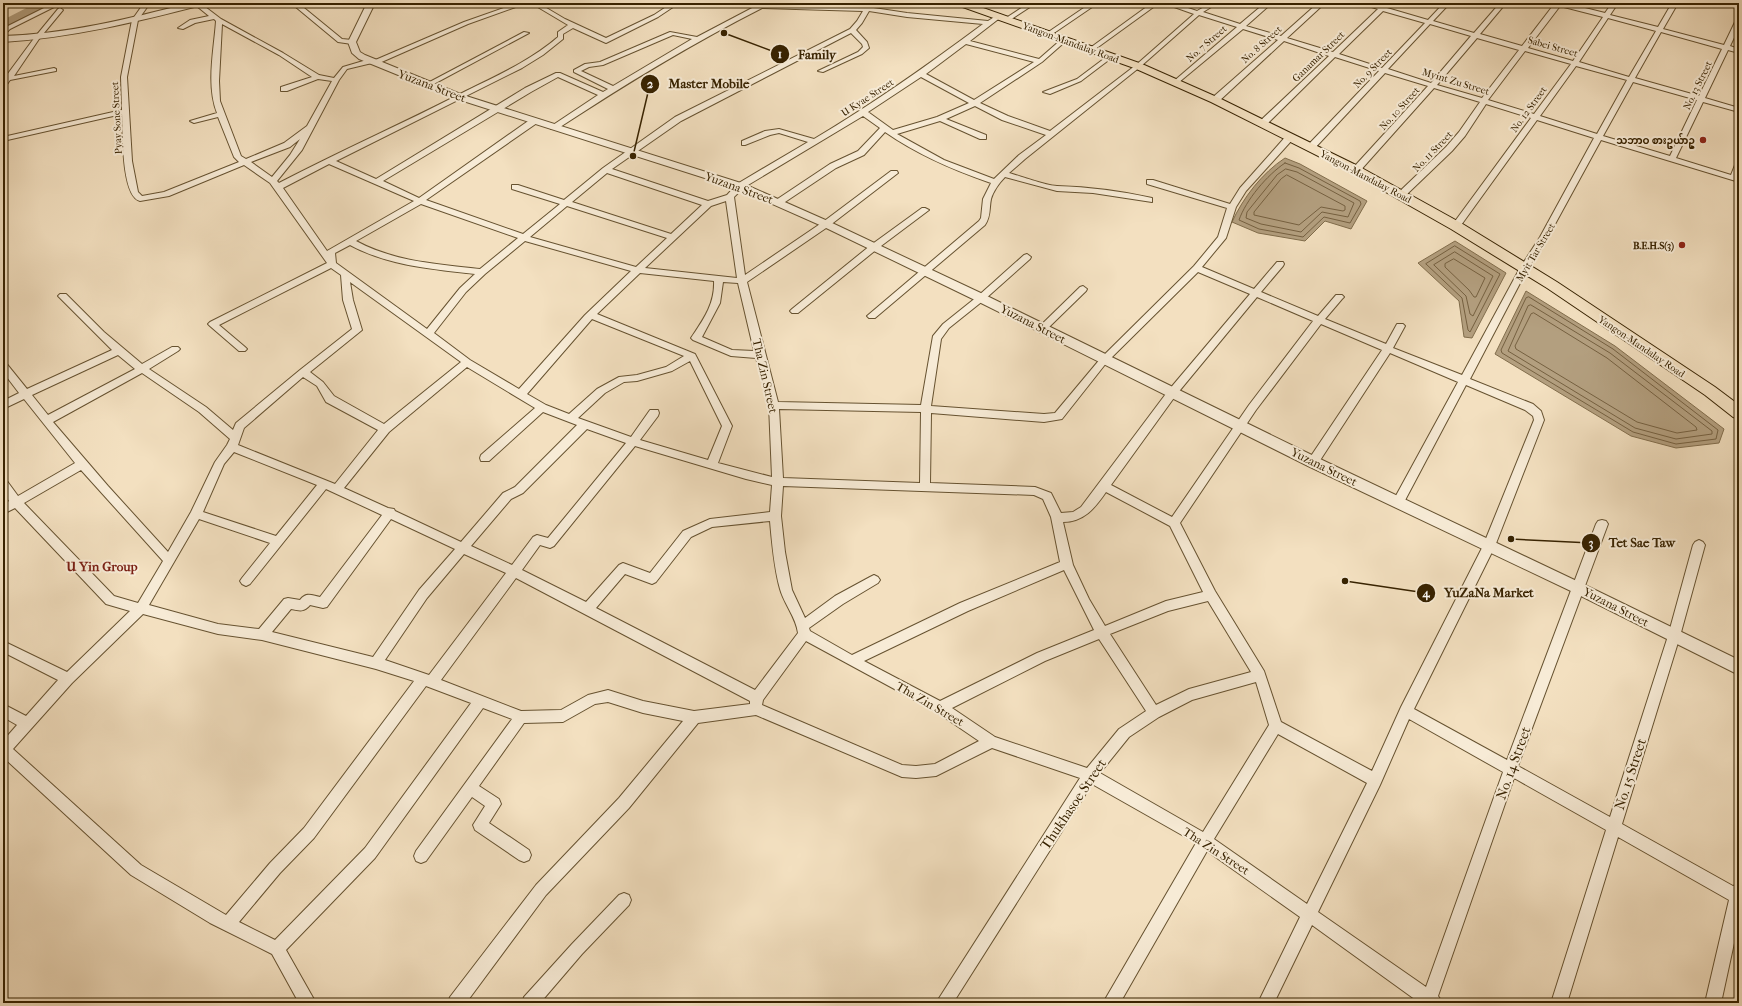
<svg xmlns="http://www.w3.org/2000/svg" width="1742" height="1006" font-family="'IM FELL French Canon','Noto Sans Myanmar',serif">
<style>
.water{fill:#b39f7f;stroke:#816d4c}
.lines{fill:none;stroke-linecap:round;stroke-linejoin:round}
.shore{stroke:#756040;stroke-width:1}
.river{fill:#b39f7f;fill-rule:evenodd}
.minor-casing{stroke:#665230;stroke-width:2}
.tertiary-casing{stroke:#665230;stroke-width:2}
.primary-casing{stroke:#372200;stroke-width:2}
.minor{fill:#f7ebd6;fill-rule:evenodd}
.tertiary{fill:#f7ebd6;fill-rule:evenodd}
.primary{fill:#f3e0c0;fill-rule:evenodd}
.poi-dot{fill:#8f2418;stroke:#f7ebd6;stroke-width:1.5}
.labels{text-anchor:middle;stroke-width:4;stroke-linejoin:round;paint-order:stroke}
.far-street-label{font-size:10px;fill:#372200;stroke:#f7ebd6}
.far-poi-label{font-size:10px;font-weight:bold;fill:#372200;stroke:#f7ebd6;text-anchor:end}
.street-label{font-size:12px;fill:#372200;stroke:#f7ebd6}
.neighbourhood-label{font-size:13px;font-weight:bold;fill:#7a1f14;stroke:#f7ebd6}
.near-street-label{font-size:14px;fill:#372200;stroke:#f7ebd6}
.leader{fill:none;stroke:#372200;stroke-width:1.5}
.callout-dot{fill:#372200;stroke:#f7ebd6;stroke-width:1.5}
.mark-label{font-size:12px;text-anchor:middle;font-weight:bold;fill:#fff}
.callout-label{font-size:13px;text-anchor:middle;font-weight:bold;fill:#372200;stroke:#f7ebd6;stroke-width:4;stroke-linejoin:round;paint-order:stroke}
</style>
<rect width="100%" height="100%" fill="#f3e0c0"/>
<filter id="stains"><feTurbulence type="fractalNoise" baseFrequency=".005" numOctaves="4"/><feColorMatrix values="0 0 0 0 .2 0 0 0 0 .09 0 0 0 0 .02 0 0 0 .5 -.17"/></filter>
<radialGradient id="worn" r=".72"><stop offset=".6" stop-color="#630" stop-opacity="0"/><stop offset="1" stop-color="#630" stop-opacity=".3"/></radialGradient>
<g class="water">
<path d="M 1285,158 L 1300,164 L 1367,201 L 1351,229 L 1325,221 L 1305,241 L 1258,233 L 1232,222 C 1243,198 1262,173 1285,158 Z"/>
<polygon points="1455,241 1506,273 1472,338 1464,337 1459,301 1418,263"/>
<polygon points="1526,291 1615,346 1724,429 1719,443 1676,448 1631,436 1495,354"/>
</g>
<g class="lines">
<g class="shore">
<path d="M 1285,163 L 1299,168 L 1360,201 L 1361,204 L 1350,223 L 1324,217 L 1303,237 L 1259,229 L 1239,220 C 1246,200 1267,175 1285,163 Z"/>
<polygon points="1286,169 1297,172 1354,203 1348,217 1322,212 1301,232 1261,224 1246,218 1247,212 1277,175"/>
<polygon points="1287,175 1345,206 1345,210 1343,211 1321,207 1299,225 1254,215 1254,212 1281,179"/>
<polygon points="1455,246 1500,274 1470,332 1468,330 1462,298 1426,264"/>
<polygon points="1455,252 1493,276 1473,316 1470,314 1466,296 1434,265"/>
<polygon points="1454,259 1485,278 1476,297 1474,297 1469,290 1445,267 1445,264"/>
<polygon points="1529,297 1613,349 1718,430 1716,439 1676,444 1633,432 1502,353 1501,350 1526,298"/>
<polygon points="1531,305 1610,353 1712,431 1712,434 1676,439 1635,428 1508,351 1528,306"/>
<polygon points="1534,313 1607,358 1696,427 1697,430 1677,433 1637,422 1516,349 1515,346 1531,314"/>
</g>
<polygon class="river" points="36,3 51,3 49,5 3,29 3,20"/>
<g class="minor-casing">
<g id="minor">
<polygon points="18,3 26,3 23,5"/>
<polygon points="54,3 62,3 10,29 3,36 3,30 6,27"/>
<path d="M 144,3 L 150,3 L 138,20 L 127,77 L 132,161 L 138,192 L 142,196 L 164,192 L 239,162 L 234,157 L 218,117 L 194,123 L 190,121 L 217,113 C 206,85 214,50 216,21 L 214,19 L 195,23 L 183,29 L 178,28 L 190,20 L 209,16 L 193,3 L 200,3 L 221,19 L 283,53 L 319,75 L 334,78 L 343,67 L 370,59 L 373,61 L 464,22 L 518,3 L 527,3 L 468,24 L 377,64 L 373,64 L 372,63 L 347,69 L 339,80 L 302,150 L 277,181 L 279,183 C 340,151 404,123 466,91 C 498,75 530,61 558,37 L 558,32 L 568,25 L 531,3 L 538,3 L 565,19 L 606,38 L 654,15 L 672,3 L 679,3 L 658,17 L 606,43 L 573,28 L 563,34 L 563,39 L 543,55 L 522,68 L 336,161 L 376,179 L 525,88 L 556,73 L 560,73 L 603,92 L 608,89 L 574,72 L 574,70 L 585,64 L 600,62 L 670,32 L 697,37 L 754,7 L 737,5 L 734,3 L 867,7 L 907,13 L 988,21 L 999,14 L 1001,15 L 1001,17 L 970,41 L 1039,59 L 1063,38 L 1067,38 L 1067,40 L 1042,62 L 980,103 L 1008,116 L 1050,131 L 1136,65 L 1194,14 L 1163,3 L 1173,3 L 1197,11 L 1211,3 L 1218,3 L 1203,12 L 1240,24 L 1265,3 L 1272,3 L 1246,26 L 1281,36 L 1318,3 L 1325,3 L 1287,38 L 1333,52 L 1378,9 L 1359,3 L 1369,3 L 1381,6 L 1386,3 L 1389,5 L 1387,8 L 1428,20 L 1444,3 L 1450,3 L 1433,21 L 1474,33 L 1500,3 L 1506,3 L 1480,34 L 1522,46 L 1555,3 L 1565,3 L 1605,13 L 1612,3 L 1618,3 L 1610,15 L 1658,27 L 1672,3 L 1678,3 L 1663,29 L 1724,45 L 1736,20 L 1739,18 L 1739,27 L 1730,46 L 1739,49 L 1739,53 L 1728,50 L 1705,98 L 1739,108 L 1739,112 L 1703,102 L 1676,158 L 1731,175 L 1735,165 L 1739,163 L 1739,182 L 1601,140 L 1548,237 L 1528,268 L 1470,379 L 1533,404 L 1541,411 L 1544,420 L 1495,546 L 1414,709 L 1507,760 L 1596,524 L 1598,521 L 1602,520 L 1606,521 L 1608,524 L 1518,766 L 1610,817 L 1668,636 L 1693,545 L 1695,542 L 1699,540 L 1703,542 L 1705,545 L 1680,636 L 1622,824 L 1733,886 L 1739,884 L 1739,920 L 1721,1003 L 1705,1003 L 1729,900 L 1618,837 L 1567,1003 L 1551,1003 L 1606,830 L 1514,778 L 1438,996 L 1443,1003 L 1420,1003 L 1312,925 L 1274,1003 L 1258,1003 L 1300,917 L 1207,851 L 1120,1003 L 1103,1003 L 1196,843 L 1092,784 L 953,1003 L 936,1003 L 1080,778 L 992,748 L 936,776 L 916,778 L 902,777 L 756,715 L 698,723 L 629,808 L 546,895 L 466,1003 L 448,1003 L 450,997 L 536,885 L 619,798 L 683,721 L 643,713 L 608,702 L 595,704 L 563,722 L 524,723 L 479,786 L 499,799 L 501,804 L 489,823 L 529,850 L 531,855 L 529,860 L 524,862 L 519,860 L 475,830 L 473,825 L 485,806 L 472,797 L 426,861 L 421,863 L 416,861 L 414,856 L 416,851 L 512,719 L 483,708 L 375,858 L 286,950 L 316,1003 L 299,1003 L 272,954 L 210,923 L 131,875 L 3,757 L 3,741 L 17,725 L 3,717 L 3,704 L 26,716 L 58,680 L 3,652 L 3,641 L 67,672 L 130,611 L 106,604 L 15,508 L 3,514 L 3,505 L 9,501 L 3,492 L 3,480 L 7,481 L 18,496 L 75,463 L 24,399 L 3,409 L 3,401 L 19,393 L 3,372 L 3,362 L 6,363 L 27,389 L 112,350 L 58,296 L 60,294 L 66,294 L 104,332 L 142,364 L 172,347 L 178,347 L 180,349 L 178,351 L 149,369 L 206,407 L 233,430 L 236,423 L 300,370 L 352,329 L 343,300 L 341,275 L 331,268 L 219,325 L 245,347 L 247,349 L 245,351 L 239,351 L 210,326 L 208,324 L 210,322 L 327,263 L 270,183 L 244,165 L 169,196 L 140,201 C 121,196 123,131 122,114 L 3,141 L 3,137 L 122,110 L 121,77 L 132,20 ZM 1560,6 L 1603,17 L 1573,61 L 1528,48 ZM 762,8 L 863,11 L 857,21 L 850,29 L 675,117 L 603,168 L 564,200 L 518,185 L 512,185 L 512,189 L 560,204 L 523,234 L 426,200 L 537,123 L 537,119 L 531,119 L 419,198 L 383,181 L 531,92 L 558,77 L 598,95 L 550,127 L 551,129 L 557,129 C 624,85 691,44 762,8 ZM 869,11 L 907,17 L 983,24 C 928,65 873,104 814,139 L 779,129 L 765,131 L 742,141 L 742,145 L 745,145 L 770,135 L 779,133 L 808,142 L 737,184 L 727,195 L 708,201 L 612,169 L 681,121 L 851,33 L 862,44 L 863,47 L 858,52 L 818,71 L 823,72 L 862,54 L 869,48 L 867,42 L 856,30 L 862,23 ZM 1383,11 L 1425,23 L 1382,68 L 1339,54 ZM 1199,15 L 1237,27 L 1174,81 L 1174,83 L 1178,83 L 1243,29 L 1278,40 L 1212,98 L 1212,102 L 1218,102 L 1284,41 L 1329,56 L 1259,122 L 1259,126 L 1265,126 L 1335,57 L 1379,71 L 1308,145 L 1308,149 L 1314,149 L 1385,73 L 1428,86 L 1353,168 L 1353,172 L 1359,172 L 1434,88 L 1480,102 L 1459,132 L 1446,147 L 1398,193 L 1398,197 L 1404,197 L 1452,151 L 1465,136 L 1486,104 L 1531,118 L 1453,224 L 1452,226 L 1453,228 L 1459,228 L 1537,120 L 1594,138 L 1540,237 L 1520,268 L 1462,375 L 1393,348 L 1405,326 L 1403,324 L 1397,324 L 1386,344 L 1325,319 L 1342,299 L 1344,297 L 1342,295 L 1336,295 L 1318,316 L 1261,292 L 1283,266 L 1284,264 L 1283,262 L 1277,262 L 1254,289 L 1202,267 L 1226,238 L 1236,207 L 1246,191 L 1293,139 L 1294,137 L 1290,135 L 1287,135 L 1240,188 L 1230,204 L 1153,180 L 1147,180 L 1147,184 L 1227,208 L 1218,237 L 1194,266 L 1101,358 L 1055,413 L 1044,414 L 931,406 L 941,339 L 949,328 L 984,300 L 1030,259 L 1031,257 L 1027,254 L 1024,255 L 978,296 L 943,324 L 933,336 L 921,405 L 778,402 L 747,282 L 829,226 L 898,173 L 897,171 L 891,171 L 823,222 L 745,275 L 734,197 L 743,188 L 863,116 L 880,128 L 858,151 L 830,164 L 776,200 L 776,204 L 782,204 L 836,168 L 864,155 L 885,132 C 918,155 953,170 991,183 L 983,199 L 981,218 L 979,221 L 867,316 L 869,318 L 875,318 L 985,225 C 991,216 989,209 991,199 C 993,192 999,183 1005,177 L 1057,191 L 1093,193 L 1152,202 L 1152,198 C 1121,191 1088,187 1057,186 C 1047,186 1020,176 1009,173 L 1025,159 L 1140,67 ZM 1608,18 L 1656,31 L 1629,77 L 1579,62 ZM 222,24 L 279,55 L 312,77 L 281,87 L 281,91 L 287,91 L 318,79 L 332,81 L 307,126 L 284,143 L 246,159 L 241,156 L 220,101 L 219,81 ZM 1430,24 L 1471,36 L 1431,83 L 1388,69 ZM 1661,32 L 1722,49 L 1699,96 L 1635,78 ZM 673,35 L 692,39 L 613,86 L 581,71 L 589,67 L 603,65 ZM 1477,38 L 1519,50 L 1482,98 L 1437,85 ZM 966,44 L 1034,62 L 974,100 L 926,74 ZM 1525,51 L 1571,64 L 1534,114 L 1488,100 ZM 1576,66 L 1627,80 L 1597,134 L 1540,116 ZM 921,77 L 969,103 L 937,117 L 893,130 L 868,112 ZM 1633,82 L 1697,100 L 1670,156 L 1603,136 ZM 975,106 L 1002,120 L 1046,135 L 1019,155 L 994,179 L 944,160 L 897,134 L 940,121 L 980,139 L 986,139 L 986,135 L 946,119 ZM 300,139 L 290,155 L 272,177 L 251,162 L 290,147 ZM 329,164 L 414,201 L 327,251 L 283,188 ZM 607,173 L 702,205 L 671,234 L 572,202 ZM 726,201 L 737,278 L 645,268 L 711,206 ZM 421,204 L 518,238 L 480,269 C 437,264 395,262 356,241 ZM 567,206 L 667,238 L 636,267 L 530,237 ZM 525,241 L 631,271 L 585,315 L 519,389 L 470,360 L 434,333 L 466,292 L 485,274 ZM 350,245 C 389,266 432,269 475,274 L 460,288 L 427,329 L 336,263 L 335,253 ZM 1198,272 L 1250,294 L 1168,391 L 1081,507 L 1073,512 L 1061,513 L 1051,493 L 1035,487 L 930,483 L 931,413 L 1044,422 L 1062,419 L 1107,362 ZM 640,273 L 714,281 C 715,304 703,320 691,338 L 693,340 L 731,356 L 756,358 L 769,405 L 772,477 L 718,463 L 732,426 L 695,354 L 597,314 ZM 350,282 L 461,362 L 384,424 L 334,396 L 323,382 L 310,372 L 362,330 L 353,300 ZM 723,282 L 738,283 L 754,351 L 732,350 L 702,337 L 720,303 ZM 1257,297 L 1313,321 L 1249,405 L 1172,517 L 1111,485 L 1176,395 ZM 592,319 L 684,356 L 666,367 L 637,375 L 619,377 L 597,389 L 569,414 L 546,405 L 527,394 ZM 1321,324 L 1382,350 L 1309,459 L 1308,462 L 1309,465 L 1317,465 L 1390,353 L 1458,382 L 1392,503 L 1394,506 L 1398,507 L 1402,506 L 1466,385 L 1525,410 L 1533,416 L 1534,420 L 1483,546 L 1401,707 L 1372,771 L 1281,722 L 1264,671 L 1215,591 L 1180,523 L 1256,410 ZM 118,355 L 135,369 L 48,415 L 32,395 ZM 690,361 L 722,426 L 708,460 L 640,440 L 658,416 L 659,413 L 658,410 L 650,410 L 631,437 L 578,418 L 605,393 L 624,382 L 637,381 L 672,371 ZM 467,367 L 535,408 L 481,455 L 480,458 L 481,461 L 489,461 L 543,412 L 577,425 L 515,487 L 503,493 L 461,542 L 395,511 L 394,509 L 388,508 L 344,488 L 389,432 ZM 142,373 L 199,412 L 230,439 L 227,445 L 215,462 L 191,512 L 168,552 L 108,486 L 53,422 ZM 303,377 L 317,386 L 326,402 L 378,430 L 335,484 L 238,445 L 244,428 ZM 779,409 L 921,412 L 920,483 L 783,478 ZM 587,429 L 626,443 L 548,538 L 537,535 L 533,537 L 512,565 L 471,546 L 511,499 L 523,493 ZM 635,446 L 746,479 L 772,485 L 770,512 L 710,519 L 683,531 L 650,573 L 623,563 L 619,565 L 586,602 L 522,570 L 540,545 L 550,548 L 554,546 ZM 234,452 L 317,485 L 276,536 L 203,512 L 224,464 ZM 81,470 L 163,561 L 138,603 L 114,596 L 24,503 ZM 783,486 L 1034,495 L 1043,499 L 1051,517 L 1060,562 L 960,603 L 852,655 L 810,631 L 809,628 L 843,604 L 878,583 L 880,580 L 878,577 L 874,575 L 870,577 L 835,596 L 805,618 L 792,590 L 785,552 L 781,516 ZM 326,489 L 382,515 L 320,597 C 311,595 306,592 300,600 L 288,598 L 284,599 L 259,629 L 218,624 L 149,605 L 199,519 L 270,543 L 242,578 L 240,581 L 242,584 L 246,586 L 250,584 ZM 1106,492 L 1170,526 L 1203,592 L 1166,601 L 1105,626 L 1089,599 L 1073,565 L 1063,522 C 1084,522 1095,508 1106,492 ZM 391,519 L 455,549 L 419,590 L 373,657 L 272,632 L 291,609 C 300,611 304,612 310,605 L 323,608 L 327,607 ZM 770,521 C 772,543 774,568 780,589 C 784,604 796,617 798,633 L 755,690 L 596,608 L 625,574 L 652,584 L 656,582 L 691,537 L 712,527 ZM 464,554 L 506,573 L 429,675 L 385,660 L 427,598 ZM 1064,570 L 1094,630 L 1037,653 L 940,701 L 864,661 L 968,611 ZM 516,578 L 750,701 L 750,704 L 694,711 L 643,701 L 608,690 L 588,695 L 561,710 L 521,711 L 441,680 ZM 1208,601 L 1251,672 L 1189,689 L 1156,705 L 1110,634 L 1168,611 ZM 143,614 L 218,634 L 262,640 L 376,669 L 414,681 L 304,828 L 270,863 L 226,915 L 141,865 L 13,749 L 72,683 ZM 1099,639 L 1146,711 L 1119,729 L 1087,768 L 995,737 L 952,708 L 1045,661 ZM 806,641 L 935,711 L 979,741 L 935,764 L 916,766 L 902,765 L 762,705 L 763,700 ZM 1256,682 L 1269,725 L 1203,832 L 1100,773 L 1129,737 L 1159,717 L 1192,700 ZM 426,686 L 471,703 L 365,848 L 275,940 L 239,922 L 280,873 L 314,838 ZM 1409,719 L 1503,772 L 1426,987 L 1318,912 L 1380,785 ZM 1278,734 L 1367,783 L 1307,904 L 1214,839 Z"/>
<polygon points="291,3 298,3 342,39 352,40 355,42 352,44 338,42"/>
<polygon points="973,3 981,3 973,8 969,8 969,6"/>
<polygon points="1029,3 1036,3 1010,20 1006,20 1006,18"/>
<polygon points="1091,3 1098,3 1051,35 1047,35 1047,33"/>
<polygon points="1152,3 1159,3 1094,50 1090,50 1090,48"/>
<polygon points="60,8 63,10 39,39 14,76 54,68 56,69 56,71 10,80 5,87 3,88 4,79 35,37 58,9"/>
<polygon points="524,32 529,33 430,86 424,85"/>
<polygon points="1109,55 1114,56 1081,81 1050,94 1043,92 1077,79"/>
<polygon points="922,208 925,208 929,210 877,249 798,313 792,313 790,311 792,309 871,245"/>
<polygon points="1083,286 1087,289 1086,291 1045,331 1039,331 1037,329 1039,327 1080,287"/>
<polygon points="624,893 629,895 631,900 629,905 582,954 540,1003 522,1003 524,997 572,944 619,895"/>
</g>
</g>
<g class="tertiary-casing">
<g id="tertiary">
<path d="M 190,3 L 203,3 L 202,5 C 136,22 71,38 3,42 L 3,36 C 67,34 128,19 190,3 Z"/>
<polygon points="367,3 375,3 356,42 360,52 365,55 463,95 744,184 830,222 985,295 1318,458 1583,584 1739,660 1739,675 1573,592 1308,466 977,301 822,226 736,188 457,99 359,59 352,53 348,42"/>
</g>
</g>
<g class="primary-casing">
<polygon id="primary" points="955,3 969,3 1142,64 1219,98 1360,167 1461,223 1557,282 1715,387 1739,405 1739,419 1733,417 1705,395 1547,288 1451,229 1352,173 1211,102 1134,68 957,5"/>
</g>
<use href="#minor" class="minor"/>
<use href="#tertiary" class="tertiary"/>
<use href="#primary" class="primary"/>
</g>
<g class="poi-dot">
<circle cx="1703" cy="140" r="4"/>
<circle cx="1682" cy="245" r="4"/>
</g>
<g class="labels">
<g class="far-street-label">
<text transform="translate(1071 42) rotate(20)" y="4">Yangon-Mandalay Road</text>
<text transform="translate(1206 43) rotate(-41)" y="4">No. 7 Street</text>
<text transform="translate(1261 44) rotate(-42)" y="4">No. 8 Street</text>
<text transform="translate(1553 46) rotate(16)" y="4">Sabei Street</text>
<text transform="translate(1318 56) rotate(-44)" y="4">Ganamar Street</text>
<text transform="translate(1372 68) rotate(-46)" y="4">No. 9 Street</text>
<text transform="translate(1456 81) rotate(17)" y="4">Myint Zu Street</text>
<text transform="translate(1697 85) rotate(-64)" y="4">No. 13 Street</text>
<text transform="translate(867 97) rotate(-33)" y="4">U Kyae Street</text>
<text transform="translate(1399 108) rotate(-48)" y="4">No. 10 Street</text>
<text transform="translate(1528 109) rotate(-54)" y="4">No. 12 Street</text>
<text transform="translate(116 118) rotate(-93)" y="4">Pyay Sone Street</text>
<text transform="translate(1432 151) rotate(-46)" y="4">No. 11 Street</text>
<text transform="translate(1366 176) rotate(28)" y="4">Yangon-Mandalay Road</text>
<text transform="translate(1535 252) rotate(-59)" y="4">Myit Tar Street</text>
<text transform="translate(1642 346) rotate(34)" y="4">Yangon-Mandalay Road</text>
</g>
<g class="far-poi-label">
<text x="1695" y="144">သဘာဝ စားဥယ်ာဥ္</text>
<text x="1674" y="249">B.E.H.S(3)</text>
</g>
<g class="street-label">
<text transform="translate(432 86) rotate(21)" y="4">Yuzana Street</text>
<text transform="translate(739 188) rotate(20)" y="4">Yuzana Street</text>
<text transform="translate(1033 324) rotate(27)" y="4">Yuzana Street</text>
<text transform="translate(765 376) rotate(77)" y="4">Tha Zin Street</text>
<text transform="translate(1324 467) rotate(26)" y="4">Yuzana Street</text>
<text transform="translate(1616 607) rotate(27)" y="4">Yuzana Street</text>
<text transform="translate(930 704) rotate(30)" y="4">Tha Zin Street</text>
<text transform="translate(1216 851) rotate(33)" y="4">Tha Zin Street</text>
</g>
<g class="neighbourhood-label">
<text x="102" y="571">U Yin Group</text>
</g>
<g class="near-street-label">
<text transform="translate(1513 763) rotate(-70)" y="5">No. 14 Street</text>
<text transform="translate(1630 774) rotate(-72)" y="5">No. 15 Street</text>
<text transform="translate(1073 804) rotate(-56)" y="5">Thukhasoe Street</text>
</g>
</g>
<path class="leader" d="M724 33L780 54M633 156L650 84M1511 539L1591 543M1345 581L1426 593"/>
<g class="callout-dot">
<circle cx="724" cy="33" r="4"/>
<circle cx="633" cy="156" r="4"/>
<circle cx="1511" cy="539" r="4"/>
<circle cx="1345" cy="581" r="4"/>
<circle cx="780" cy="54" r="10"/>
<circle cx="650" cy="84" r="10"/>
<circle cx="1591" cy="543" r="10"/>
<circle cx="1426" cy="593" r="10"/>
</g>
<g class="mark-label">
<text x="780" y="58">1</text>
<text x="650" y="88">2</text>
<text x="1591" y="547">3</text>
<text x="1426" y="597">4</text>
</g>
<g class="callout-label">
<text x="817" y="59">Family</text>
<text x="709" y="88">Master Mobile</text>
<text x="1642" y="547">Tet Sae Taw</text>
<text x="1489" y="597">YuZaNa Market</text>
</g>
<rect width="1742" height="1006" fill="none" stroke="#f3e0c0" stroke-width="16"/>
<rect x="4" y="4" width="1734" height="998" fill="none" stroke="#372200" stroke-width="2"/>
<rect x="8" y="8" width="1726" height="990" fill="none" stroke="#372200"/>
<rect width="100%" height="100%" filter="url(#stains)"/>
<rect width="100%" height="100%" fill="url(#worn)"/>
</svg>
